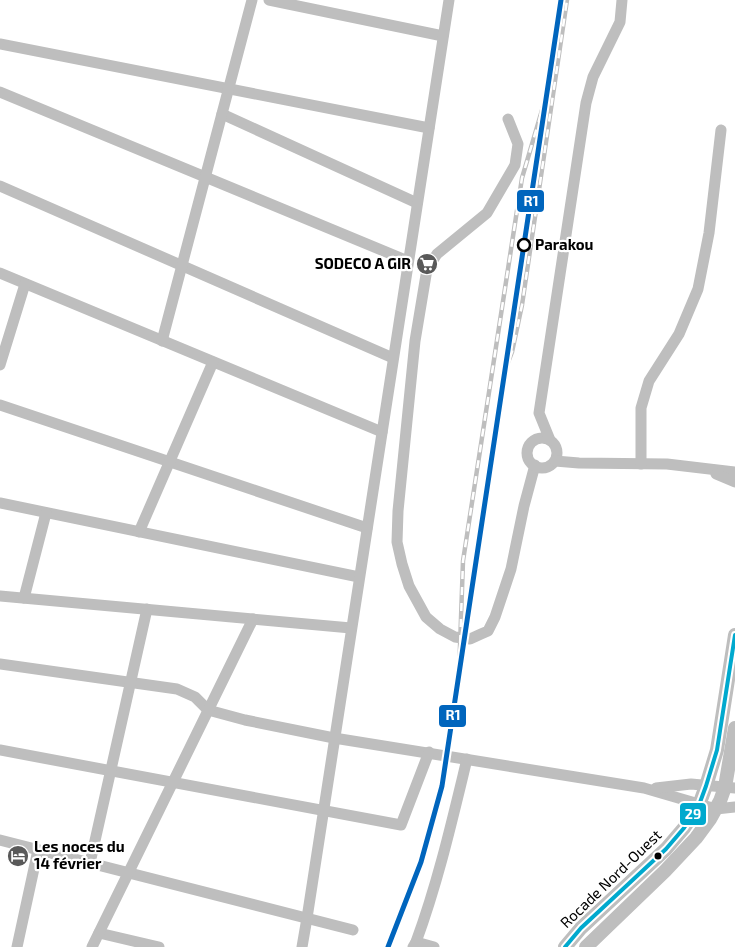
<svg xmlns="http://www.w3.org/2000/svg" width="735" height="947" font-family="'Exo 2',sans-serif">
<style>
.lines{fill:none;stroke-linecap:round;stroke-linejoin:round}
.minor{stroke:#bebebe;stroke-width:11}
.major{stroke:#bebebe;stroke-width:14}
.rail-casing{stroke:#bebebe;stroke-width:4.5}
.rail{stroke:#fff;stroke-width:2.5;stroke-dasharray:8;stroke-linecap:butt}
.bus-1-casing{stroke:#fff;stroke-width:8}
.bus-1{stroke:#00a9ce;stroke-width:4}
.rail-1-casing{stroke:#fff;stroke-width:9}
.rail-1{stroke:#0065bd;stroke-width:5}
.stop-dot{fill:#fff;stroke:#000;stroke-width:2.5}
.bus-dot{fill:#000;stroke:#fff;stroke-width:2}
.labels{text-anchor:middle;stroke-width:4.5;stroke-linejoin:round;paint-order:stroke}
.stop-label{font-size:15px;font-weight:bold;fill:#000;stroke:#fff;text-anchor:start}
.poi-label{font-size:15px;font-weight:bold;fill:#000;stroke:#fff;text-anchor:end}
.street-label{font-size:15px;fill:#000;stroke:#fff}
.line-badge{stroke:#fff;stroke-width:2}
.badge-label{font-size:14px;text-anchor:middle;font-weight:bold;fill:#fff}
</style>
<rect width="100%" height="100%" fill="#fff"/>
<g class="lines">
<g class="minor">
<polyline points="269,0 443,36"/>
<polyline points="0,44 429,128"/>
<polyline points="0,92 408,261"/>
<polyline points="222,114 417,203"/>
<polyline points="508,119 518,144 515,165 487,213 437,254 427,269 415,341 398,511 397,542 402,564 409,586 426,617 440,629 455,637 470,639 481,634 488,631 495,617 511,569 524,506 535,465"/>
<polyline points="0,186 393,358"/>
<polyline points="0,273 382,432"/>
<polyline points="162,341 252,0"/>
<polyline points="0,365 25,284"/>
<polyline points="0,405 367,528"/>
<circle cx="542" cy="453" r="15"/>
<polyline points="550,440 539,413 586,103 593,77 620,22 622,0"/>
<polyline points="555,461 579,463 667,464 735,472"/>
<polyline points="641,464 641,408 649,381 679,334 698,289 709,233 721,130"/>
<polyline points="716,474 735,482"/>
<polyline points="0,503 359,577"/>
<polyline points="139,532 213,362"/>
<polyline points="0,596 351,628"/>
<polyline points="24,598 46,513"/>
<polyline points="0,664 177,689 195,697 208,710 245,720 334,738 644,788 716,809 735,807"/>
<polyline points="0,750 401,825 429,752"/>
<polyline points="656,788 691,784 735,788"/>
<polyline points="0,840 353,930"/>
<polyline points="90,863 147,609"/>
<polyline points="99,933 159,947"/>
<polyline points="416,942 434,947"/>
<polyline points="17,947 38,850"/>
<polyline points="92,947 253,619"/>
<polyline points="302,947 307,918 449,0"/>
<path d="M 413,947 L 416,942 C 438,882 452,821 467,759"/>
</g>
<g class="major">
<polyline points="565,947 581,928 666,849 684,828 699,805 706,786 717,750 735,635"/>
<polyline points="586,947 665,871 696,838 710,819 720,801 725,787 735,728"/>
</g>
<g class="rail-casing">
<g id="rail">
<polyline points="504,373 512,352 522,305 567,0"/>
<polyline points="459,675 463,561 522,178 548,90"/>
</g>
</g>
<use href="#rail" class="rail"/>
<g class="bus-1-casing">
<polyline id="bus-1" points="565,947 581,928 666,849 684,828 699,805 706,786 717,750 735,635"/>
</g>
<use href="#bus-1" class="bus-1"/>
<g class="rail-1-casing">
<polyline id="rail-1" points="388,947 421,862 442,786 561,0"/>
</g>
<use href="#rail-1" class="rail-1"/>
</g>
<defs>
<g id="supermarket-disc" transform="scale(1.125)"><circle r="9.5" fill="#595959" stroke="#fff"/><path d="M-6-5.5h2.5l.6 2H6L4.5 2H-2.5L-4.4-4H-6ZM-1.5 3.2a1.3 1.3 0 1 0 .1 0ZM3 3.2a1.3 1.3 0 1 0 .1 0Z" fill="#fff"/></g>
<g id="hotel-disc" transform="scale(1.125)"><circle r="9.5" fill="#595959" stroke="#fff"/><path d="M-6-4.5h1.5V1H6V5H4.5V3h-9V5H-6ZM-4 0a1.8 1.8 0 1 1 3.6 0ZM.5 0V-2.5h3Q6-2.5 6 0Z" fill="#fff"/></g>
</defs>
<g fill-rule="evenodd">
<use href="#supermarket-disc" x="427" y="264"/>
<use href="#hotel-disc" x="18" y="856"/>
</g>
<circle class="stop-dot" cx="524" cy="245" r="6"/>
<circle class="bus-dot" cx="658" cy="856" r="4.5"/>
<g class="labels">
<g class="stop-label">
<text x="535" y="250">Parakou</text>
</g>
<g class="poi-label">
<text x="411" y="269">SODECO A GIR</text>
<text x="34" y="852" text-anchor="start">Les noces du<tspan x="34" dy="17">14 février</tspan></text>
</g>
<g class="street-label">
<text transform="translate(611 879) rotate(-44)" y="5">Rocade Nord-Ouest</text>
</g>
</g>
<g class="line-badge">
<rect x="516" y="189" width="29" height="24" rx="5" fill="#0065bd"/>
<rect x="438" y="704" width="29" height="24" rx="5" fill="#0065bd"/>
<rect x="679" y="802" width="28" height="24" rx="5" fill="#00a9ce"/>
</g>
<g class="badge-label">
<text x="531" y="206">R1</text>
<text x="453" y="720">R1</text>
<text x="693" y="819">29</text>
</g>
</svg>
